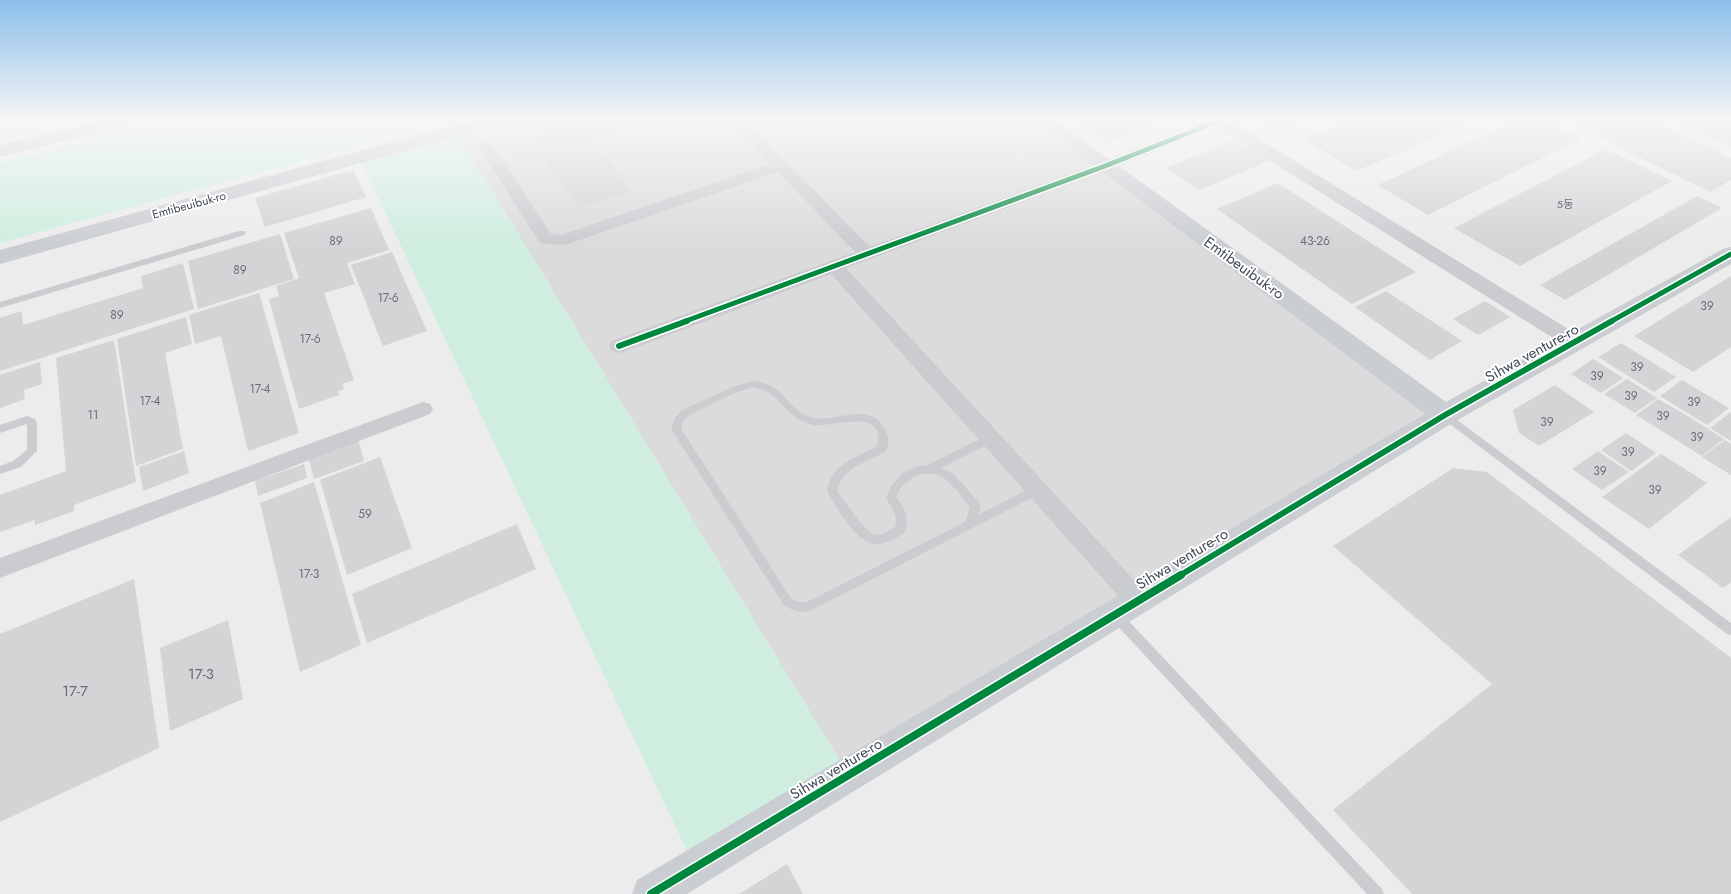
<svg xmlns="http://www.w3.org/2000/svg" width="1731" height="894" font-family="Jost,'Noto Sans KR',sans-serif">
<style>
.education{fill:#dbdbdc}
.green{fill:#cfeee0}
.building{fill:#d4d4d7}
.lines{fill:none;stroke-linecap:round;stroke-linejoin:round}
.lane{fill:#caccd0;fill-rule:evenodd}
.street{fill:#caccd0;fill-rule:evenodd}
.secondary{fill:#cacdd2;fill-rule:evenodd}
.cycleway-far2-casing{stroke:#fff;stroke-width:8}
.cycleway-far1-casing{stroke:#fff;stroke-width:9}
.cycleway-casing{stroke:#fff;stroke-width:11}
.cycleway-far2{stroke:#00873e;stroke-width:5}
.cycleway-far1{stroke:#00873e;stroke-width:6}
.cycleway{stroke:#00873e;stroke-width:8}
.labels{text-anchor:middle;stroke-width:4;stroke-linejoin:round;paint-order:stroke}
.far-number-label{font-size:11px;fill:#696e7a}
.far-street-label{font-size:12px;fill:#434a59;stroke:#fff}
.number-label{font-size:12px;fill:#696e7a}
.street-label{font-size:15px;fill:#434a59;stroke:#fff}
.near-number-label{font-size:15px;fill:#696e7a}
</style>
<rect width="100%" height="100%" fill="#edecec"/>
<polygon class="education" points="493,120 1044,120 1445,415 849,776 455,130"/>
<g class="green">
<polygon points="0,120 98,120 0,141"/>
<polygon points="169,120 452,120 0,243 0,163"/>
<polygon points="455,130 849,776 695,868 359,157"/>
</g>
<g class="building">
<polygon points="588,120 659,120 661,122 595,141 632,191 578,208 530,136"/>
<polygon points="1075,120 1161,120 1107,143"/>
<polygon points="1257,120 1311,120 1279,133"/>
<polygon points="1348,120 1477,120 1356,171 1302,138"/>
<polygon points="1517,120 1545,120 1582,138 1428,215 1378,185"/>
<polygon points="1565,120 1650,120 1731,158 1731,180 1710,192"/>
<polygon points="1668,120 1731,120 1731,125 1727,127 1731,129 1731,147"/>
<polygon points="1234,140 1269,161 1199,190 1166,168"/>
<polygon points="1606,149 1672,181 1520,266 1454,228"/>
<polygon points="353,170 366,197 265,227 255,198"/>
<polygon points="1278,183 1416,272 1352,304 1217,209"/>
<polygon points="1697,196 1722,208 1565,300 1540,285"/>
<polygon points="371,208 389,250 347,263 355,284 324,293 354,380 342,384 344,389 338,391 339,395 299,409 269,299 279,296 276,286 299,278 284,233"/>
<polygon points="280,234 294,279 198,309 188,261"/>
<polygon points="392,252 427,331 383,346 351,265"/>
<polygon points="183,263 194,309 0,371 0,318 22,311 23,325 143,288 141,276"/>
<polygon points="1731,276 1731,347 1693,372 1634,336"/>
<polygon points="1386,291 1462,341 1430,360 1355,307"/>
<polygon points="259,293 299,433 248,451 221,336 195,344 189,315"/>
<polygon points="1485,301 1510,317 1478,335 1453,319"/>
<polygon points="186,317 192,344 165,353 183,449 136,466 117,339"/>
<polygon points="114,340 136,482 74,505 74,511 35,525 35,520 0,532 0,495 66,471 56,358"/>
<polygon points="1621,343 1676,377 1654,392 1598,357"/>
<polygon points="1593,359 1623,378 1601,393 1571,374"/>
<polygon points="40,362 42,384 24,390 25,399 0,408 0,375"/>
<polygon points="1627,379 1657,398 1635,413 1604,394"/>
<polygon points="1682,380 1729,408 1707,425 1660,396"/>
<polygon points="1555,385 1594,412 1539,446 1519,433 1513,410"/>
<polygon points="1658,399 1691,418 1724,439 1702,456 1636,415"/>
<polygon points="1731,412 1731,441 1710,428"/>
<polygon points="1626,433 1656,453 1631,471 1601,450"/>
<polygon points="358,439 364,461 314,479 308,457"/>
<polygon points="1725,440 1731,444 1731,475 1702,457"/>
<polygon points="184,451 189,473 143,491 139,467"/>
<polygon points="1598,451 1629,472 1602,490 1572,469"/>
<polygon points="1661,454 1707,483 1649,529 1602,497"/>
<polygon points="380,457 412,548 347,575 320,480"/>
<polygon points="304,464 307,478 258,496 255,481"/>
<polygon points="1453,468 1487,472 1731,658 1731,894 1412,894 1333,810 1492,684 1333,546"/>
<polygon points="314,482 361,645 300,672 260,503"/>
<polygon points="1731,517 1731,582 1723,588 1678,555"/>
<polygon points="517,524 536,569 367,643 352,594"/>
<polygon points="134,579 159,748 0,822 0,634"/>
<polygon points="228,620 243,699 170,731 160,648"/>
<polygon points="787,864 803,894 739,894"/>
</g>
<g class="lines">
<g class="lane">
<polygon points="239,231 245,231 246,233 245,235 0,308 0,302"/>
<path d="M 753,381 C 786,384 785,409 810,417 C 834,425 868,399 885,429 C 889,436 889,443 886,451 C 868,462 842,467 837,491 L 859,521 L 873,535 L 883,534 L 895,527 C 898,514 892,509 886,498 L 891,486 L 903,473 L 915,467 L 928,465 L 990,434 L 994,435 L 995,438 L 994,441 L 941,468 L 954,474 L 980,504 L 981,507 L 978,515 L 1033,487 L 1041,487 L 1042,490 L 1041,493 L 812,610 C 801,614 792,611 783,604 L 671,429 L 675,418 L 682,410 L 735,386 ZM 753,387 C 780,390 785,420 814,425 C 832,428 886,406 877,446 C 856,459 832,462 827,491 C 835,506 856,543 875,544 C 885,545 896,538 904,533 C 910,519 906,509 896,497 C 904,477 929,465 947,481 C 956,488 963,499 970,508 L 965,522 L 807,602 L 798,602 L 791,598 L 681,429 L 683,422 L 688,416 L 732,394 Z"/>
<polygon points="1445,411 1731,623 1731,635 1727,634 1442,418 1440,415"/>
<polygon points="27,416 35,419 37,422 37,451 21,467 0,474 0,466 13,461 27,450 27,424 0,433 0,425"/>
<polygon points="1116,611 1120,612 1382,889 1384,894 1367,894 1112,620 1110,616 1112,612"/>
</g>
<g class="street">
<polygon points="729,120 744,120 870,247 1099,163 1208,120 1228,120 1583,338 1586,343 1583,348 1576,350 1569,348 1216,127 1111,169 846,268 1147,594 1150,601 1147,608 1138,611 1129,608 831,274 626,351 619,353 612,351 609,346 612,341 855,252 778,172 568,244 562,245 540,243 477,145 480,142 490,142 551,234 561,235 770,164"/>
<polygon points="423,402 430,404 433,409 430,414 0,578 0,558"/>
</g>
<g class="secondary">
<polygon points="103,120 136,120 133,124 0,157 0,145"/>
<polygon points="472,120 503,120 500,124 0,264 0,250"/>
<polygon points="1033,120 1055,120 1446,402 1723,249 1731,247 1731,264 1454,422 687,894 632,894 637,880 1425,414"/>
</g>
<g class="cycleway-far2-casing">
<g id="cycleway-far2">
<polyline points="683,322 1105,166 1221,120"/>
<polyline points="1610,322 1731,254"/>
</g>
</g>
<g class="cycleway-far1-casing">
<g id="cycleway-far1">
<polyline points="619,346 687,321"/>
<polyline points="1179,576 1445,415 1612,321"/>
</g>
</g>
<g class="cycleway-casing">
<polyline id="cycleway" points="651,894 1181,575"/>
</g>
<use href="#cycleway-far2" class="cycleway-far2"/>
<use href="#cycleway-far1" class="cycleway-far1"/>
<use href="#cycleway" class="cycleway"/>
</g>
<linearGradient id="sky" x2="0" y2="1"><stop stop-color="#8bbfea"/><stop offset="0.49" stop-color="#f7f6f6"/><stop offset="1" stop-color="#f7f6f6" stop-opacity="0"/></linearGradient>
<rect width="1731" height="245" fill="url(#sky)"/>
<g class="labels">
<g class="far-number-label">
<text x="1565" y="208">5동</text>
</g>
<g class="far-street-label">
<text transform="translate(189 205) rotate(-15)" y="4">Emtibeuibuk-ro</text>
</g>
<g class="number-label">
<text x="336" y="245">89</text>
<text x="1315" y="245">43-26</text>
<text x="240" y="274">89</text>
<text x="388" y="302">17-6</text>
<text x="1707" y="310">39</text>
<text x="117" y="319">89</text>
<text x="310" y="343">17-6</text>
<text x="1637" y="371">39</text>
<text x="1597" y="380">39</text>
<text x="260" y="393">17-4</text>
<text x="1631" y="400">39</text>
<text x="150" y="405">17-4</text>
<text x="1694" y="406">39</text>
<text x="93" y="419">11</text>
<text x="1663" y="420">39</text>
<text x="1547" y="426">39</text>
<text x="1697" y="441">39</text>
<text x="1628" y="456">39</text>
<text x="1600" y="475">39</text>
<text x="1655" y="494">39</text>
<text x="365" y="518">59</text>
<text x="309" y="578">17-3</text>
</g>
<g class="street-label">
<text transform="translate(1244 268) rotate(36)" y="5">Emtibeuibuk-ro</text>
<text transform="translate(1532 353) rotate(-29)" y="5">Sihwa venture-ro</text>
<text transform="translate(1182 559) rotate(-31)" y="5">Sihwa venture-ro</text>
<text transform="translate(836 769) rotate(-31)" y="5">Sihwa venture-ro</text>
</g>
<g class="near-number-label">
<text x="201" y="679">17-3</text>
<text x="75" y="696">17-7</text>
</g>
</g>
</svg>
